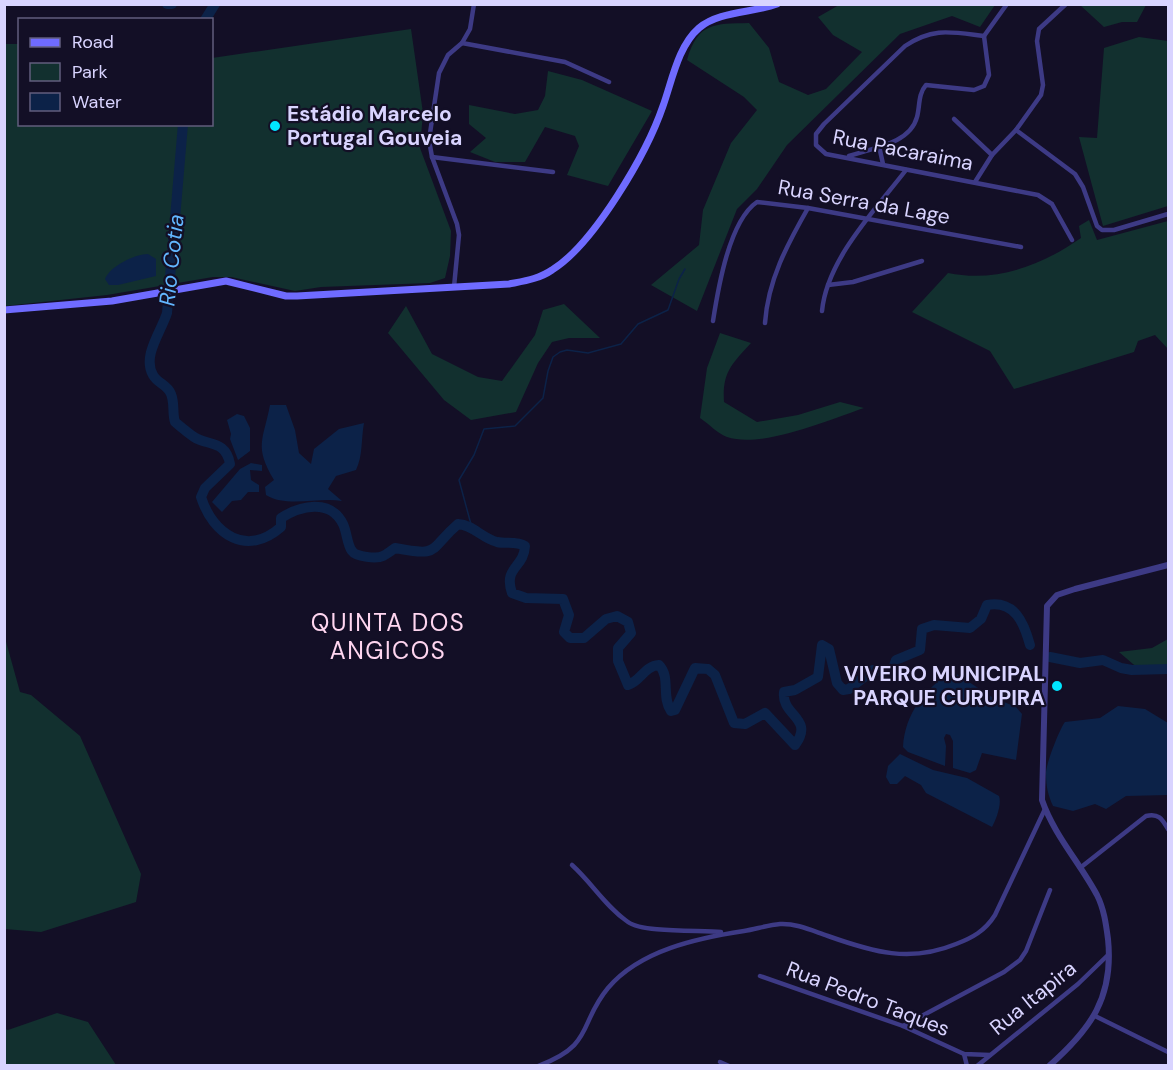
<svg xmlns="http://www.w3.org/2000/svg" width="1173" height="1070" font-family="'DM Sans',sans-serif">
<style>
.green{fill:#12302f}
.water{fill:#0c2248}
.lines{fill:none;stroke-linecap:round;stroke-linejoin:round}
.stream{stroke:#0c2248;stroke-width:1.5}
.river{stroke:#0c2248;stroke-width:10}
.minor{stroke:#3d3a85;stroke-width:4.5}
.tertiary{stroke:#3d3a85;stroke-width:6}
.secondary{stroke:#6f6bff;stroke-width:7}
.poi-dot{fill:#00e5ff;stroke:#130f26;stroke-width:2}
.labels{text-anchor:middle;stroke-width:4.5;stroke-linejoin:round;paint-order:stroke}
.poi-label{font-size:21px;font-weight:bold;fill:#d9d4ff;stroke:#130f26;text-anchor:start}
.street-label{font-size:21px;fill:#d9d4ff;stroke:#130f26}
.water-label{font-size:22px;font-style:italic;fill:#62b6ff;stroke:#130f26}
.quarter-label{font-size:24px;letter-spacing:1.5px;fill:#ffd6f0;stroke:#130f26}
</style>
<rect width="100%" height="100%" fill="#130f26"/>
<g class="green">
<path d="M 839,5 L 995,5 L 980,27 L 952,16 L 900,34 L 787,145 L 757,189 L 737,209 L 697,311 L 651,285 L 699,245 L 703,210 L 731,143 L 757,110 L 744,97 L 687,60 C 698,22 714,24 749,23 L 769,48 L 779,82 L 808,95 L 826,89 L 862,52 L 833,35 L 818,17 Z"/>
<polygon points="1080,5 1146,5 1137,22 1122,22 1104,27"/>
<polygon points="411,29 423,113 420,148 451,231 450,256 445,278 430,283 321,287 295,291 231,277 213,277 107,295 5,306 5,44 19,44 20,124 212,124 212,58"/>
<polygon points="1139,37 1168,41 1168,206 1103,226 1079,137 1097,138 1104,48"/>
<polygon points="548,71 582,80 652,111 608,186 567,175 579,146 575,136 545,127 525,162 495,162 470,152 486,138 469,124 469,105 515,114 538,110 545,96"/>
<path d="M 1089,220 L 1097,240 L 1168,221 L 1168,349 L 1155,335 L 1138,341 L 1134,352 L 1014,389 L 990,351 L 912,312 L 948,273 C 997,283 1042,265 1081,238 L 1079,226 Z"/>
<polygon points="564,304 600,338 569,338 552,342 538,363 516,412 471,420 444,400 388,333 406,306 432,354 478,377 502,381 535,335 543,310"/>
<path d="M 720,333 L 751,343 C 732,364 722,372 724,402 L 757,422 L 798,415 L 840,402 L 864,408 C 831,419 762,449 727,437 C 718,434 709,424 700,418 L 707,368 Z"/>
<polygon points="5,638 20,692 31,695 80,736 141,874 136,902 41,932 5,929"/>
<polygon points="1168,639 1168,667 1140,670 1119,652 1152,648"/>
<polygon points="57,1013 88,1022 116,1065 5,1065 5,1029 8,1030"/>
</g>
<g class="water">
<path d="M 148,254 L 156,259 L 156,276 L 118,285 L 109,285 L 105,279 C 110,266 135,254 148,254 Z"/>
<path d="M 270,405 L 286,405 L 295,430 L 299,453 L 311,464 L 314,449 L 339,429 L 364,423 C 361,439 363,456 356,470 L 336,476 L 328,489 L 342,501 C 318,497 287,508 266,495 L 265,487 L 274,480 C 254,446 263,441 270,405 Z"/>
<polygon points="237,414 244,416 250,428 250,451 238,460 230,439 231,434 227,420"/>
<polygon points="251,463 262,465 262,471 250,470 251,480 259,485 259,492 248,492 241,500 232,501 222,512 212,502 240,469"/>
<path d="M 952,671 L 992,697 L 1016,707 L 1022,714 L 1016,760 L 982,753 L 976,770 L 970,773 L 953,768 L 953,741 L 950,735 L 946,734 L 944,738 L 946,746 L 945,766 L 908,752 L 903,747 C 905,713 925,689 952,671 Z"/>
<path d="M 1118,706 L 1145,709 L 1168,723 L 1168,795 L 1126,796 L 1106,809 L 1095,804 L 1073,811 L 1053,806 C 1048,795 1046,786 1046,774 C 1045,766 1060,728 1065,722 L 1100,718 Z"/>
<path d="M 900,754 L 933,770 L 967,778 L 999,796 C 1002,804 996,820 992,827 L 926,793 L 921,785 L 905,776 L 897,784 L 890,784 L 886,777 L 888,766 Z"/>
</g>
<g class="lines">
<polyline class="stream" points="472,528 459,480 474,455 484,429 515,426 543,398 548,371 553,357 560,352 567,350 588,353 621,344 638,324 668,310 679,279 685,269"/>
<g class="river">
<polyline points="167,4 172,4"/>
<polyline points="205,20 215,4"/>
<path d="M 183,124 L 167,313 C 161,332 142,356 153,375 C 158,384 167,384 171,394 C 175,404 172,413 175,422 C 181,427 188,433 194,437 C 208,446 226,440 230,464 L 205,488 L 201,497 C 213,535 247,557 281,527 L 281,518 C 300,506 330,498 343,524 C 347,532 347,545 352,551 C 356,557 377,559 383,556 C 387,554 391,551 395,548 C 441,557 428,550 458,524 C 473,525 482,538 497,542 C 506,544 517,541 525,546 C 524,568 503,567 512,593 L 526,598 L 563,599 L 569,615 L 564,632 L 570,638 L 584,638 L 606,619 L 617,616 L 628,622 L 631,633 L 618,648 L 618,661 L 628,685 C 641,681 644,666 659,665 C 671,677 661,697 671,711 L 675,710 L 695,668 L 708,669 L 715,675 L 734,723 L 745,724 L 765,713 L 795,745 C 815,718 781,716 784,692 L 795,690 L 818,677 L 822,645 L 829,649 L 837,683 L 843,690 L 849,689 L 873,670 L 882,671 L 890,677 L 896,660 L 920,650 L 922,629 L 934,625 L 970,628 L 981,619 L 987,605 C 1015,600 1024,623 1030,645"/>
<polyline points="1050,657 1080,663 1103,660 1121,668 1132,670 1168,669"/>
</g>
<g class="minor">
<path d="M 984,36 C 951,32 933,27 905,46 L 824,124 L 816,134 L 816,145 L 826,154 L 1038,195 L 1052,204 L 1072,240"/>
<polyline points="984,36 1007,4"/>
<polyline points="462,43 565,62 609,82"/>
<polyline points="954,119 992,155"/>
<polyline points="1016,130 1075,174 1083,187 1097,226 1102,230 1114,230 1168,214"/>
<polyline points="879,146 883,164"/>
<path d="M 849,156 C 872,148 910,144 917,117 C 920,106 918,94 926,85 L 974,90 L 984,86 L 989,75 L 984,36"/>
<polyline points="432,157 553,172"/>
<polyline points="975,182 992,155 1016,130 1041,95 1043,85 1037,41 1039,29 1066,4"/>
<polyline points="828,285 853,282 922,261"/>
<polyline points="454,287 459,235 457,224 432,157 429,140 439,73 448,55 462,43 470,29 474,4"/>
<path d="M 822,311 C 827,259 876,209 906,170"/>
<path d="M 713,321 C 718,289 729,221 757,202 L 808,208 L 1021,247"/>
<path d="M 765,323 C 768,280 787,245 808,208"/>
<path d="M 572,865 C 592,883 606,907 628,922 C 643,933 700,930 721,932"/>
<path d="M 1080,868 L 1146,816 C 1159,813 1162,819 1168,829"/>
<polyline points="760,976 903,1026 964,1054 990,1055"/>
<polyline points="1095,1016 1168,1052"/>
<polyline points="903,1026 1004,972 1020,960 1026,951 1050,890"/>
<polyline points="964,1054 967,1066"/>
<polyline points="720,1062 729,1066"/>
<path d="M 538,1066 C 595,1045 578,1024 608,988 C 640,950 698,938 744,931 C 756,929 768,925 780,924 C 796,923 813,931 828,936 C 873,952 910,963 956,944 C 972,938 985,931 995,915 L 1045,809"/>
<polyline points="977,1066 1078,984 1108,955"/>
</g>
<path class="tertiary" d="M 1049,1066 C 1091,1029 1114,997 1108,939 C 1106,924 1104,909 1097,895 C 1080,863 1054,835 1042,800 L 1047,606 L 1057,595 L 1075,589 L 1168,565"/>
<path class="secondary" d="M 4,310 L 112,301 L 226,281 L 286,296 L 297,296 L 509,284 C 524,281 539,279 552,270 C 594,244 647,153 663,106 C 672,81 678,46 699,28 C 719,11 753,13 777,4"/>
</g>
<g class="poi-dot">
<circle cx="275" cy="126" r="6"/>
<circle cx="1057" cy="686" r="6"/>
</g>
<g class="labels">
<g class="poi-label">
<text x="287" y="121">Estádio Marcelo<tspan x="287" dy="24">Portugal Gouveia</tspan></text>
<text x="1045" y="681" text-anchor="end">VIVEIRO MUNICIPAL<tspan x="1045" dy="24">PARQUE CURUPIRA</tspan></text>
</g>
<g class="street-label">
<text transform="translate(903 150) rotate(11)" y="7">Rua Pacaraima</text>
<text transform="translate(864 202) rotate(10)" y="7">Rua Serra da Lage</text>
<text transform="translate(1033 998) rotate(-39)" y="7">Rua Itapira</text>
<text transform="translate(868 999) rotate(21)" y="7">Rua Pedro Taques</text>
</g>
<g class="water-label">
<text transform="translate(171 260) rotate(-84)" y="8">Rio Cotia</text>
</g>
<g class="quarter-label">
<text x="388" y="631">QUINTA DOS<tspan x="388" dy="28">ANGICOS</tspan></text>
</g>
</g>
<rect width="1173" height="1070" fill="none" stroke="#d9d4ff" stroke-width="12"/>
<rect x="18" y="18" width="195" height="108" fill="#130f26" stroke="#625e7d" stroke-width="1.5"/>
<rect x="30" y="38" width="30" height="9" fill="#6f6bff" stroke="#625e7d" stroke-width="1.5"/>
<text x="72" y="48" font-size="18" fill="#d9d4ff">Road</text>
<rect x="30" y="63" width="30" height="18" fill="#12302f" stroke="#625e7d" stroke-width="1.5"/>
<text x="72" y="78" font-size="18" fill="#d9d4ff">Park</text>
<rect x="30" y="93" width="30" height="18" fill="#0c2248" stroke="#625e7d" stroke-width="1.5"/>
<text x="72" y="108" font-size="18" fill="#d9d4ff">Water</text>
</svg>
